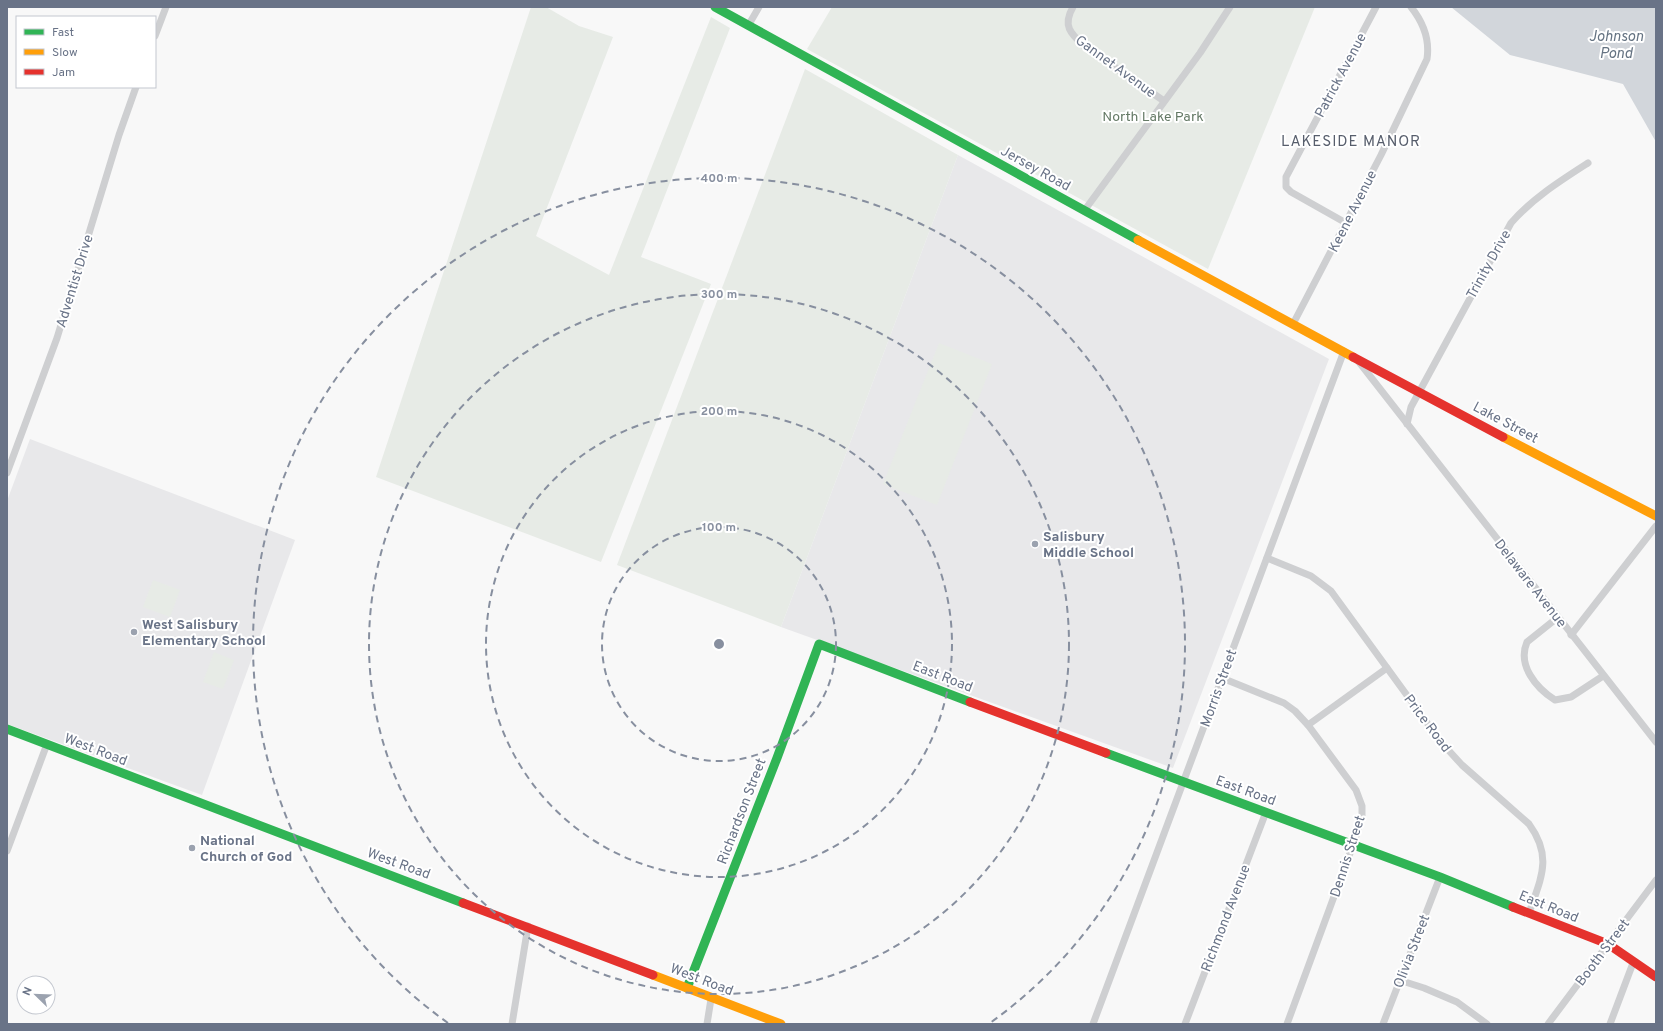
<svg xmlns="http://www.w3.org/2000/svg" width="1663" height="1031" font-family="Overpass,sans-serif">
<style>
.built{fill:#e8e8ea}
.green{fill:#e7ebe6}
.water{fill:#d2d6db}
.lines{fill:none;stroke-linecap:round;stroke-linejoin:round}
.street{stroke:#cecfd1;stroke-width:7}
.fast{stroke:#30b455;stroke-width:9}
.slow{stroke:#ff9f0a;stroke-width:9}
.jam{stroke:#e5322d;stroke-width:9}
.ring{fill:none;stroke:#878f9f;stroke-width:2;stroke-dasharray:7 5}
.poi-dot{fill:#9ba2af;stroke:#fff;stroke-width:1.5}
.labels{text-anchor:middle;stroke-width:4;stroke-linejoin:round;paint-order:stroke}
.street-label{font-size:14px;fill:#697387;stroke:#fff}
.park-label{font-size:14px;fill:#647965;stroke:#fff}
.poi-label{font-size:14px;font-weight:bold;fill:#697387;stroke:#fff;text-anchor:start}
.water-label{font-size:15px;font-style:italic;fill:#657382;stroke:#fff}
.neighbourhood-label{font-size:15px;letter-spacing:1px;fill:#575e6c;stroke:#fff}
.centre{fill:#878f9f;stroke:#fff;stroke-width:2}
.ring-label{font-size:12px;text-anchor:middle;font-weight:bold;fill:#878f9f;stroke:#fff;stroke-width:4;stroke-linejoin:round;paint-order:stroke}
</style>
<rect width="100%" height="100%" fill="#f8f8f8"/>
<g class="built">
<polygon points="958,155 1329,359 1173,768 781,627"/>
<polygon points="30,439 295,540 202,795 7,724 7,501"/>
</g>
<g class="green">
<polygon points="531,7 546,7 579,26 613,37 536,236 609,275 711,17 730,28 641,257 711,284 601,562 376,477"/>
<polygon points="832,7 1315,7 1208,269 807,49"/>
<polygon points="805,69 958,155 781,627 617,565"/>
<polygon points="939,343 992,364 937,505 883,484"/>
<polygon points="153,580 180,590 170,617 143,607"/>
<polygon points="214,652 234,660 223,689 203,682"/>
</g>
<polygon class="water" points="1451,7 1656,7 1656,142 1623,84 1510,55"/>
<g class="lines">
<g class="street">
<path d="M 1073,7 C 1062,26 1071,34 1084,46 L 1164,101"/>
<polyline points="748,26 759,7"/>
<polyline points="155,36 166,7"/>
<polyline points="1084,211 1200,53 1230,7"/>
<polyline points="1346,223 1291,192 1286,187 1286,177 1376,7"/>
<path d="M 1293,324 L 1381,155 L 1427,59 C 1430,39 1423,22 1411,7"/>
<polyline points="1359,362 1656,742"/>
<path d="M 1407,424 L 1411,407 L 1511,223 C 1533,198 1560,181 1588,163"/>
<polyline points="7,473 57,338 119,135 136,87"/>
<path d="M 1267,558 L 1311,576 L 1331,591 L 1441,742 L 1462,765 L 1529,824 C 1553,857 1541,878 1529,913"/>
<path d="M 1557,618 L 1527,642 C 1517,665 1536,688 1555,700 L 1571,697 L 1603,676"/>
<polyline points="1571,635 1656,526"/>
<polyline points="1222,678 1284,703 1295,711 1308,725 1356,790 1362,806 1362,817 1353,845 1287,1024"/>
<polyline points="1308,725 1387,668"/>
<polyline points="7,851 47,744"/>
<polyline points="1399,980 1424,988 1457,1002 1487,1024"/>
<polyline points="512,1024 528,926"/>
<polyline points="707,1024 711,999"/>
<polyline points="1093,1024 1344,351"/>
<polyline points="1185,1024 1266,812"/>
<polyline points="1383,1024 1440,877"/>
<polyline points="1548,1024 1656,880"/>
<polyline points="1610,1024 1633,963"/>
</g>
<g class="fast">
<polyline points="715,7 1138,240"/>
<polyline points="7,729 463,903"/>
<polyline points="1106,753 1440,877 1513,907"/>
<polyline points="687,988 777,758 819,644 970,702"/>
</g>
<g class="slow">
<polyline points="1138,240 1353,357"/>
<polyline points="1503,437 1656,516"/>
<polyline points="653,975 781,1024"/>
</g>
<g class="jam">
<polyline points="1353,357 1503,437"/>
<polyline points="970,702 1106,753"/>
<polyline points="463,903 653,975"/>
<polyline points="1513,907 1608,944 1656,977"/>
</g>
</g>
<g class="ring">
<circle cx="719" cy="644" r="117"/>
<circle cx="719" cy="644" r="233"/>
<circle cx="719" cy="644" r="350"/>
<path d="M448 1023A466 466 0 1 1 990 1023"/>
</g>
<g class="poi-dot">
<circle cx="1035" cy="544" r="4"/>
<circle cx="134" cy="632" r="4"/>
<circle cx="192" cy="848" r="4"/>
</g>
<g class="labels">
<g class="street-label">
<text transform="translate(1116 66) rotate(36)" y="5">Gannet Avenue</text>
<text transform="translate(1340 75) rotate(-62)" y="5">Patrick Avenue</text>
<text transform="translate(1036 168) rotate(29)" y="5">Jersey Road</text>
<text transform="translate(1352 211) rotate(-63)" y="5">Keene Avenue</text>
<text transform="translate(1488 264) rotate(-61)" y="5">Trinity Drive</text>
<text transform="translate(74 281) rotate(-73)" y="5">Adventist Drive</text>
<text transform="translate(1506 422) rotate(28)" y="5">Lake Street</text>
<text transform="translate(1531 583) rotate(52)" y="5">Delaware Avenue</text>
<text transform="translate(943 676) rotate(21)" y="5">East Road</text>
<text transform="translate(1218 688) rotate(-70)" y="5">Morris Street</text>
<text transform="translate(1428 723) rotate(53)" y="5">Price Road</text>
<text transform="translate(96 749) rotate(21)" y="5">West Road</text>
<text transform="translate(1246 790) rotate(20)" y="5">East Road</text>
<text transform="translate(741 811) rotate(-69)" y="5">Richardson Street</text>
<text transform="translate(1347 856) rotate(-72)" y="5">Dennis Street</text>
<text transform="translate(399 863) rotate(20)" y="5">West Road</text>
<text transform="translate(1549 906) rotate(22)" y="5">East Road</text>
<text transform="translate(1225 918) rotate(-69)" y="5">Richmond Avenue</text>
<text transform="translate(1411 951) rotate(-69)" y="5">Olivia Street</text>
<text transform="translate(1602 952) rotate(-53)" y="5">Booth Street</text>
<text transform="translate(702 979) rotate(21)" y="5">West Road</text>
</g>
<g class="park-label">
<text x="1153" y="121">North Lake Park</text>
</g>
<g class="poi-label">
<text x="1043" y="541">Salisbury<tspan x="1043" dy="16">Middle School</tspan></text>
<text x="142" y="629">West Salisbury<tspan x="142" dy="16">Elementary School</tspan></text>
<text x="200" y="845">National<tspan x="200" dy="16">Church of God</tspan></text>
</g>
<g class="water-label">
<text x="1616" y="41">Johnson<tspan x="1616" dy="17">Pond</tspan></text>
</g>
<g class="neighbourhood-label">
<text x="1351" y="146">LAKESIDE MANOR</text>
</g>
</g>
<circle cx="719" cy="644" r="6" class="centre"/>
<g class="ring-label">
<text x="719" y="182">400 m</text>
<text x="719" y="298">300 m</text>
<text x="719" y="415">200 m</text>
<text x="719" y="531">100 m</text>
</g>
<rect width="1663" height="1031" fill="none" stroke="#697387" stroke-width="16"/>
<rect x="16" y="16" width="140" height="72" fill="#ffffff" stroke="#c3c7cf"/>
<rect x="24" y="29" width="20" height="6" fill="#30b455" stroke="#c3c7cf"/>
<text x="52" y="36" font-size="12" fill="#697387">Fast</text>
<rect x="24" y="49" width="20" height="6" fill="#ff9f0a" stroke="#c3c7cf"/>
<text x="52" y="56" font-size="12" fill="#697387">Slow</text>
<rect x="24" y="69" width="20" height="6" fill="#e5322d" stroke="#c3c7cf"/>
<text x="52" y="76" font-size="12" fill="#697387">Jam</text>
<g transform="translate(36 995) rotate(293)"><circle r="19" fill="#ffffff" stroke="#c3c7cf"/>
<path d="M0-3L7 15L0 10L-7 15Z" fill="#9ba2af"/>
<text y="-6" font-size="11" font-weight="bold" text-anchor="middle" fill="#697387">N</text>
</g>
</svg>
